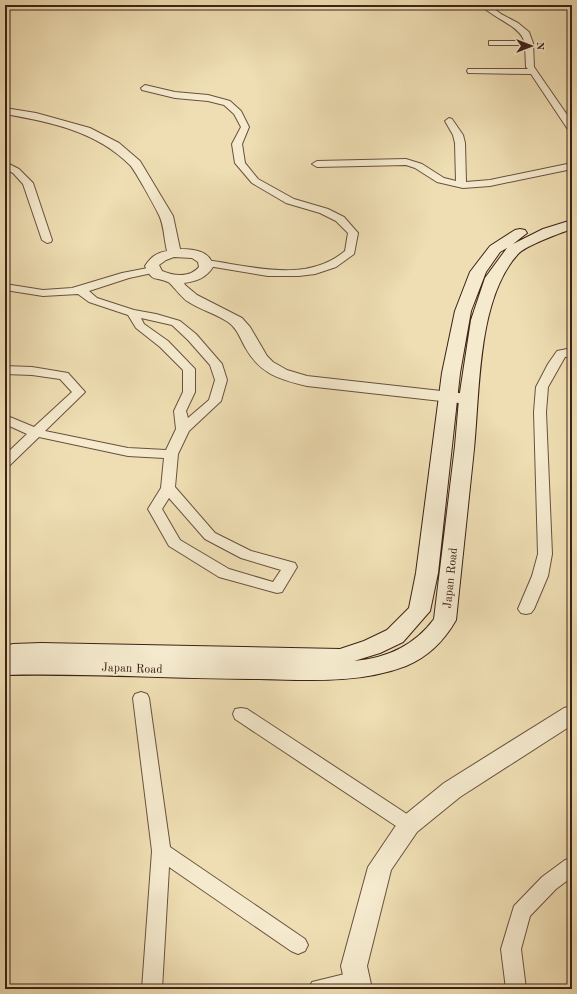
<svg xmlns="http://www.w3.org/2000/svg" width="577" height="994" font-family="'Old Standard TT',serif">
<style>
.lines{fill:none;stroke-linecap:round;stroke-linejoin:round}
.minor-casing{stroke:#69513e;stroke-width:2}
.tertiary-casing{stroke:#69513e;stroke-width:2}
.secondary-casing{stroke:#3c2217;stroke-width:2}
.minor{fill:#f5eace;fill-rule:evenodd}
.tertiary{fill:#f5eace;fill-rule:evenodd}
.secondary{fill:#f5eace;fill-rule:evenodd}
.labels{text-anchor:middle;stroke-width:3;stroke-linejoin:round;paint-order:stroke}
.street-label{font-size:12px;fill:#3c2217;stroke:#f5eace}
</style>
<rect width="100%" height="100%" fill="#efdeb3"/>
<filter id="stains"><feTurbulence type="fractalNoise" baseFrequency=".005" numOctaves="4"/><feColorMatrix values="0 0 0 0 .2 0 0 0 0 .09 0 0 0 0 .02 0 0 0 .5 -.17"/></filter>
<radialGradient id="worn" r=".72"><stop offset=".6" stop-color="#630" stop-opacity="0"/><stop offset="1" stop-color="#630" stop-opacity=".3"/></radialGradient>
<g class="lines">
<g class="minor-casing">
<g id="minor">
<polygon points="441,5 452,5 448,7"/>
<path d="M 481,5 L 489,5 L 501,14 L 518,23 L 529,32 L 533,43 L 534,67 L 572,122 L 572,132 L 569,131 L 531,74 L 468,73 L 467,71 L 468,69 L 528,69 L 526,67 L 525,45 L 489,45 L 489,41 L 524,41 C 520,26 493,18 481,5 Z"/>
<path d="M 145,85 L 175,92 L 208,95 L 230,101 L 241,111 L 249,127 L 242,144 L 245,163 L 258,179 L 294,199 L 328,209 L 344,217 L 358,233 L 354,254 L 336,267 L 315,274 L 299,276 L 268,276 L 202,265 L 201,263 L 206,260 C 251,266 306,284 345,251 L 348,233 L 336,221 L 320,213 L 286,203 L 252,183 L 235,163 L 232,144 L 241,127 L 234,114 L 224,105 L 208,101 L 175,98 L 142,90 L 141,88 Z"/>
<polygon points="449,118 452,119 463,135 465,143 466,182 490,180 572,163 572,169 490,186 463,188 437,182 415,168 406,165 317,167 312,164 317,161 406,159 422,164 444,178 456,181 455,143 453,135 445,121"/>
<polygon points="5,162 19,169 33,183 52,240 51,242 47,243 42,240 23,184 13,173 5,169"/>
<path d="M 153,267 L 157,268 L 158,270 L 157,272 L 129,278 L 89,291 L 97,298 L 134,310 L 156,314 L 180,321 L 196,334 L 222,364 L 227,380 L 221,401 L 189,431 L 178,454 L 175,487 L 215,533 L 251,551 L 295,563 L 297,567 L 282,592 L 277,593 L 219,577 L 169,546 L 148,509 L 161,488 L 164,458 L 128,456 L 39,437 L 10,465 L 5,466 L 5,455 L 27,434 L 5,424 L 5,415 L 34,427 L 72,392 L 60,379 L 32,375 L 5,374 L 5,366 L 32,367 L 68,373 L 85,392 L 45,431 L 128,448 L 166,450 L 176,429 L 174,411 L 183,392 L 183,370 L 160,347 L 136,328 L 128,315 L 89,302 L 78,294 L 43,296 L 5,290 L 5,284 L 43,290 L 72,288 L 122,273 ZM 141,318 L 172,325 L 188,340 L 210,365 L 215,380 L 209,400 L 188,418 L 186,411 L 195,392 L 195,369 L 168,341 L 144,324 ZM 169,498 L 205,539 L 241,558 L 281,570 L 273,582 L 229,569 L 180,540 L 162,509 Z"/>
<polygon points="572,348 572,356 565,357 548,387 546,412 552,554 548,576 534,609 531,613 526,614 521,613 518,609 532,576 538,554 534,412 536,387 548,364 557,351"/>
<polygon points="141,692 147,694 149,698 170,847 305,939 308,945 305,951 298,954 291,951 169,867 162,989 142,989 152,851 133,698 135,694"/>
<polygon points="241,708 247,709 416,820 418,825 416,830 409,833 402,830 235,719 233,714 235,709"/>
<polygon points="572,858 572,877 556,889 530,916 521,949 526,989 506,989 501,949 514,906 542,877 565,860"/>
<polygon points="357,971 364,974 367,981 364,988 361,989 309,989 312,982"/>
</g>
</g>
<g class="tertiary-casing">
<g id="tertiary">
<path d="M 5,108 L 36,113 L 90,128 L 119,143 L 140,161 L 173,216 L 180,249 C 194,249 211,251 213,267 C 206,278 197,281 184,283 L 185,285 L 197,295 L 242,318 L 250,327 L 267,356 L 273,362 L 287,370 L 307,376 L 468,394 L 474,396 L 476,399 L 474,402 L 468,404 L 307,386 C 279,379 260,374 245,347 C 240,338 237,328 228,322 C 215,313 200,310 187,301 C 181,297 171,283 168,282 C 154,276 153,283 145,266 C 151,257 156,253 167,251 C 164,239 164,225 159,215 C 154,205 136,172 130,165 C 96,131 50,122 5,114 ZM 174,257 L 192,258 L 198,262 L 199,267 C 190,278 174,276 162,271 L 159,265 L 166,260 Z"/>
<polygon points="572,706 572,725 460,797 417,832 391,870 367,966 372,989 346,989 341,966 368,867 401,818 444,783 564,708"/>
</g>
</g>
<g class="secondary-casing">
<path id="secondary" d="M 572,220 L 572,229 C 560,233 525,246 518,254 C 477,299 480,391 474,449 C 468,506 462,563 456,620 C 444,641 428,657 406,666 C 359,684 308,680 259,679 C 174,679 90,673 5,675 L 5,646 L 13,644 L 41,643 L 340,649 L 364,641 L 387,630 L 409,608 L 416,573 L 442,373 L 455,311 L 470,272 L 490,246 L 515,230 L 520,229 L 525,230 L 527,233 L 513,244 L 543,229 ZM 507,248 L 485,278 L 471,320 L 459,399 L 455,446 L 434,619 C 414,646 387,658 354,661 L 380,653 L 403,642 L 430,611 L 438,573 L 460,373 L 471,311 L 486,272 L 500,252 Z"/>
</g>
<use href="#minor" class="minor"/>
<use href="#tertiary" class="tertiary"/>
<use href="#secondary" class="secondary"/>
</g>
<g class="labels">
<g class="street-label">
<text transform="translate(450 578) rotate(-84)" y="4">Japan Road</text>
<text transform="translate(132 668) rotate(2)" y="4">Japan Road</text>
</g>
</g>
<rect width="577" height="994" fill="none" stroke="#efdeb3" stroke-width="20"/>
<rect x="6" y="6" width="565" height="982" fill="none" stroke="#3c2217" stroke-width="2"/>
<rect x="10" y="10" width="557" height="974" fill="none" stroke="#3c2217"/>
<g transform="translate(531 46) rotate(90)" stroke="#f5eace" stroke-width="3" paint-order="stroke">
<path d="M0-3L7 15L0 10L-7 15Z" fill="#3c2217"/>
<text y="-6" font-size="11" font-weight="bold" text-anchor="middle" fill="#3c2217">N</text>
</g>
<rect width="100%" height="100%" filter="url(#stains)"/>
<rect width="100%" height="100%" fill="url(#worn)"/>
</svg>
